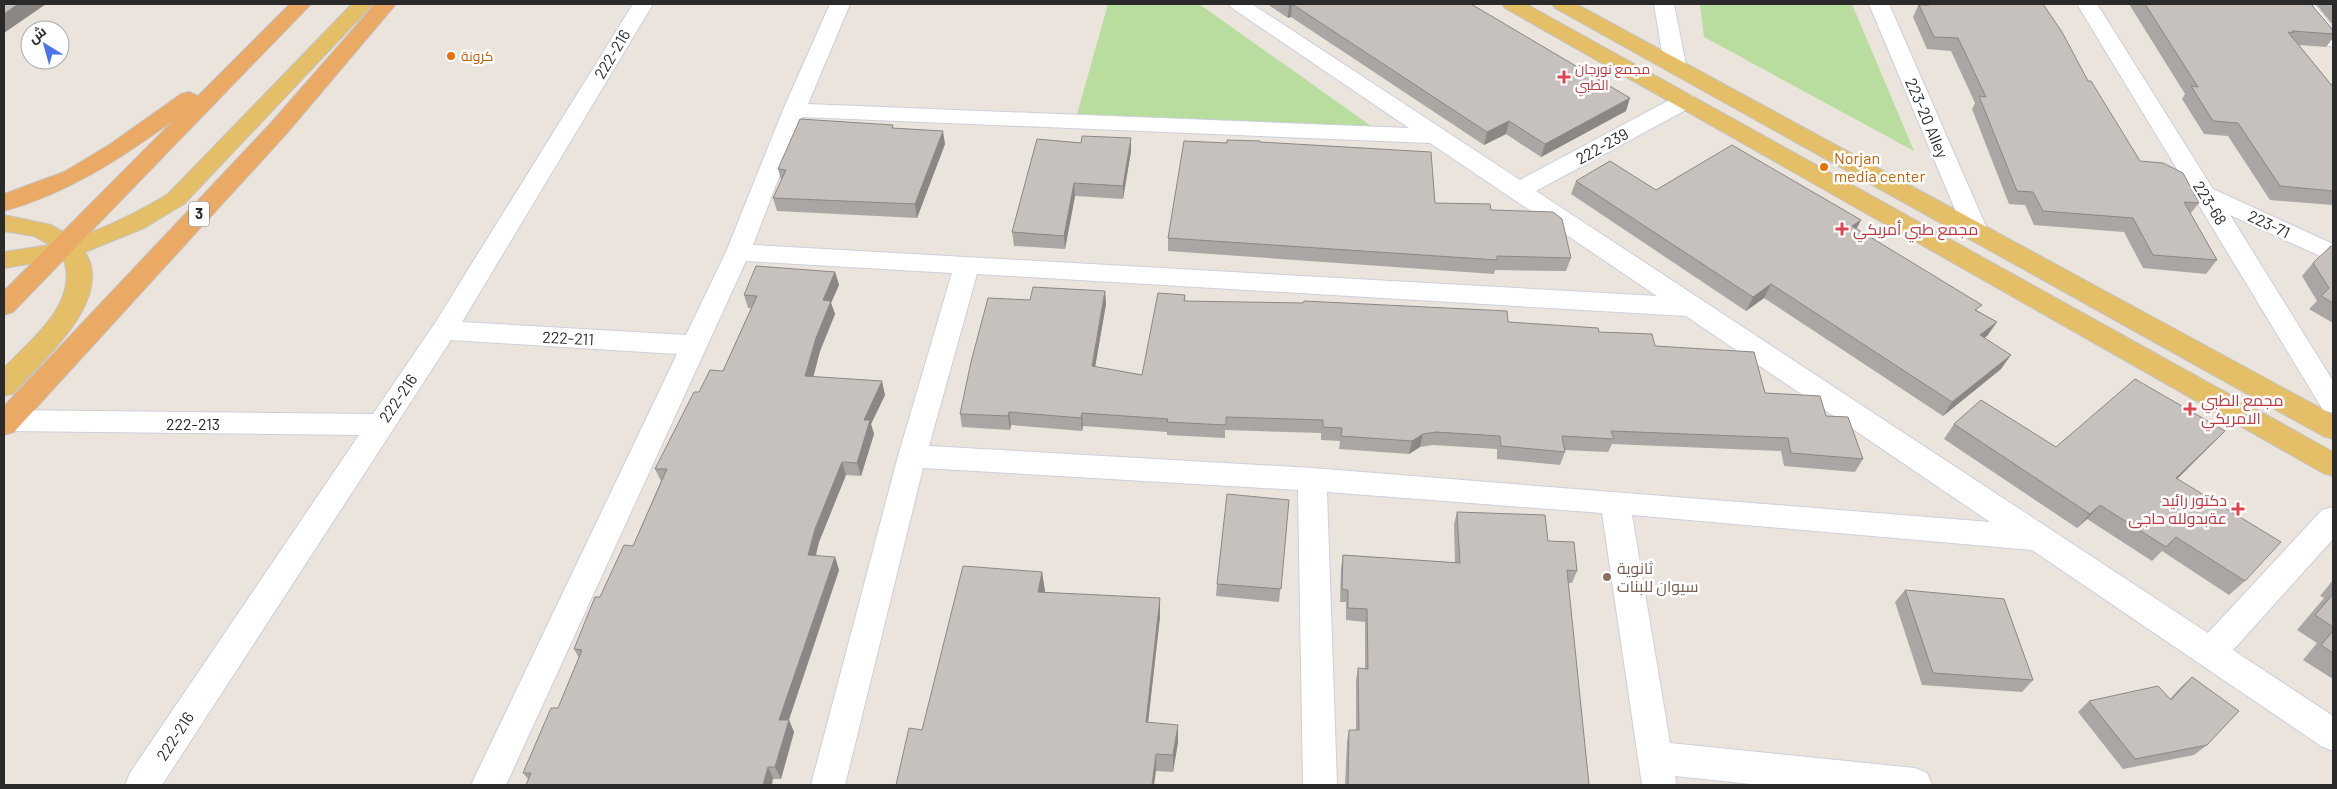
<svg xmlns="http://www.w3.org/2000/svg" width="2337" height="789" font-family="Barlow,Cairo,sans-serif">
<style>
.green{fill:#b8dd9e}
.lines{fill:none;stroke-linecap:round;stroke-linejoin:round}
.minor-casing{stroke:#cccfda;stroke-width:2}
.primary-casing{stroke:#c3c3c3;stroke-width:2}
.trunk-casing{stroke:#c3c3c3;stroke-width:2}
.minor{fill:#fff;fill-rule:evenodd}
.primary{fill:#e5bf68;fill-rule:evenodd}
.trunk{fill:#eaaa65;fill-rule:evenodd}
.wall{fill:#aaa6a3}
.shaded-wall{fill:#8b8784}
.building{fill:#c6c1bd;stroke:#8b8784}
.food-dot{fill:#e8710a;stroke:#fff;stroke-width:2}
.health-dot{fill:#e0444e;stroke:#fff;stroke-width:2}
.education-dot{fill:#8d6e63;stroke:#fff;stroke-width:2}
.labels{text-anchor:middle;stroke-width:5;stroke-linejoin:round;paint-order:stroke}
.far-food-label{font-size:14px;fill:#c56008;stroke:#fff;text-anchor:start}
.far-health-label{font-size:14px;fill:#be3a42;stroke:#fff;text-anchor:start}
.shield{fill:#fff;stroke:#6a6a6a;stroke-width:1}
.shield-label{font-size:15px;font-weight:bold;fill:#2a2a2a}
.street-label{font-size:16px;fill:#2a2a2a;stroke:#fff}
.food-label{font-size:16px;fill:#c56008;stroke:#fff;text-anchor:start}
.health-label{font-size:16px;fill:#be3a42;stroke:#fff;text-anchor:start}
.education-label{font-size:16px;fill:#785e54;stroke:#fff;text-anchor:start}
</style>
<rect width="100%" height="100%" fill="#ebe4dd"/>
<g class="green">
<polygon points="1108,4 1199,4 1384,135 1074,125"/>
<polygon points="1700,4 1852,4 1914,151 1704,37"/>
</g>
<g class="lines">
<g class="minor-casing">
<g id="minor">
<path d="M 633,4 L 653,4 L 462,322 L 686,335 L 726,252 L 783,110 L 830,4 L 850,4 L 808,104 L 1409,128 L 1232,8 L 1229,4 L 1252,4 L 1520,180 L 1677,96 L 1685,94 L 1693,96 L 1696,101 L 1693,106 L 1536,191 L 2208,633 L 2322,510 L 2333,507 L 2333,539 L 2233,650 L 2333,716 L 2333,751 L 2321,746 L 2032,550 L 1632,515 L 1670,743 L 1915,768 L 1927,773 L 1932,785 L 1761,785 L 1675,776 L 1676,785 L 1642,785 L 1602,513 L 1327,492 L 1337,785 L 1303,785 L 1298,490 L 923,468 L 845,785 L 811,785 L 898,456 L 952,273 L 746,261 L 506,785 L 471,785 L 677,354 L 451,340 L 162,785 L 125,785 L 130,773 L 359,435 L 7,431 L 4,430 L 4,410 L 373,414 L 435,323 ZM 802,117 L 1430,143 L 1657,296 L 753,245 ZM 977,274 L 1686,316 L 1990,522 L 1312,468 L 929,446 Z"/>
<polygon points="1654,4 1674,4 1686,65 1682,69 1675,71 1668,69 1664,65"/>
<polygon points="1869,4 1889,4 1988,231 1985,237 1976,239 1967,237 1964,231"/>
<polygon points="2077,4 2097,4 2213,189 2333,244 2333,262 2230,215 2333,381 2333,413 2323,410"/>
<polygon points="2294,4 2314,4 2333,28 2333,47 2326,45"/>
</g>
</g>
<g class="primary-casing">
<g id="primary">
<path d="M 352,4 L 373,4 L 184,204 L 144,228 L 85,252 C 115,300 42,360 14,393 L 4,396 L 4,368 C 30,340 81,302 63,258 L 4,268 L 4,252 L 50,245 L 34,236 L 4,231 L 4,215 L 51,225 L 74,238 C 107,228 138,212 168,194 Z"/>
<polygon points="1502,4 1526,4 2333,452 2333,476 2323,473 1505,8"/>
<polygon points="1552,4 1576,4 2333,415 2333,439 2323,436 1555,8"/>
</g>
</g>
<g class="trunk-casing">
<g id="trunk">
<path d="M 290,4 L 311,4 L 13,312 L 4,315 L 4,291 L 174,120 C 121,158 69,193 4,211 L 4,194 L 64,172 L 109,145 L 181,94 L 189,92 L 198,96 Z"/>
<polygon points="375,4 396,4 287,133 14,432 4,435 4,406 271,123"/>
</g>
</g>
<use href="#minor" class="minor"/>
<use href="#primary" class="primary"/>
<use href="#trunk" class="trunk"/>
</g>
<g class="wall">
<polygon points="1267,4 1471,4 1626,111 1541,157 1506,134 1484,145 1291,17 1288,18"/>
<polygon points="1917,4 2043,4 2088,81 2140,161 2199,203 2190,214 2217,260 2206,274 2143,268 2124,232 2034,225 2025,205 2009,204 1972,109 1975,103 1951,51 1927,49 1913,17 1918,6"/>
<polygon points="2129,4 2311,4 2333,30 2333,38 2326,47 2299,45 2333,87 2333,205 2270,200 2228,136 2204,134 2182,99 2185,94"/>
<polygon points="2316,4 2333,4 2333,25"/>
<polygon points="893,125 893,128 945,144 917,218 777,211 773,198 781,180 778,169"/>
<polygon points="1037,139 1131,151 1123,199 1075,196 1065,249 1014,246 1012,232"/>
<polygon points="1260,142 1435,203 1491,210 1571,258 1566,271 1495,270 1494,274 1168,251 1168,238 1227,143"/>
<polygon points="1576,181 1656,190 1856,229 1978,311 1997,322 1987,336 1984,338 2001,369 1943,416 1764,298 1746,311 1571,194"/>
<polygon points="2333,247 2333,323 2309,309 2317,301 2302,276 2313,263"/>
<polygon points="835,272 839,285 831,303 835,314 820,351 813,377 885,395 871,424 874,434 861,476 846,475 819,542 816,556 835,557 839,570 789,720 794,732 781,779 528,779 523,773 558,708 579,658 574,649 600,597 633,546 661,481 655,469 699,392 723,371 751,308 748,308 744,295"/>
<polygon points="1105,291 1106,304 1095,367 1142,375 1185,295 1185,301 1508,322 1599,332 1655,346 1765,393 1826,416 1863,459 1855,472 1784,466 1781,451 1612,444 1608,452 1564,450 1565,452 1560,465 1497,459 1497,449 1433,445 1420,447 1409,454 1339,449 1340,441 1321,440 1321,433 1225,430 1225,438 1167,435 1167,432 1083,426 1082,431 1011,425 1010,430 962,427 960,414 1030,300"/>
<polygon points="1954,424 2056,447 2225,431 2177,479 2245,581 2229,595 2162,551 2152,561 2087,519 2077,528 1944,439"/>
<polygon points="1289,500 1279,602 1216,596 1217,584"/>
<polygon points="1457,512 1548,541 1577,571 1572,583 1568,583 1589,785 1345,785 1347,741 1349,730 1356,730 1356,680 1358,668 1365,669 1365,622 1346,620 1346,602 1340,602 1341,568 1343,555 1455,563 1454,524"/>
<polygon points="1042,572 1045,592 1160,617 1148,722 1178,742 1173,772 1156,771 922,730"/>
<polygon points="2333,580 2333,679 2303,660 2317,643 2297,630 2324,598 2320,596"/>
<polygon points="1905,590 2033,680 2022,692 1922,685 1895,602"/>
<polygon points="2192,677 2207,745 2194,755 2123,769 2078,712 2089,701 2170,699 2180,688"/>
</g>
<g class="shaded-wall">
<polygon points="18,4 46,4 4,33 4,14"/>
<polygon points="1292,4 1291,17 1288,18 1289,5"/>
<polygon points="1630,98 1626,111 1541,157 1545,144"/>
<polygon points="1509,121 1506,134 1484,145 1487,132"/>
<polygon points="943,131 945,144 917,218 915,204"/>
<polygon points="1131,138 1131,151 1123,199 1123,186"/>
<polygon points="1074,183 1075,196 1065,249 1064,236"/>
<polygon points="1861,220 1854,234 1852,226"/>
<polygon points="835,272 839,285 831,303 835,314 820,351 810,390 805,376 823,300"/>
<polygon points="1771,284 1764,298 1746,311 1753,297"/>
<polygon points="1105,291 1106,304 1093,379 1092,366"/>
<polygon points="1997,322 1987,336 1970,349 1980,335"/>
<polygon points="2011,355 2001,369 1943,416 1952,402"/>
<polygon points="882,381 885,395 871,424 874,434 861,476 857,463 864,420"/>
<polygon points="1009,412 1011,425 1010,430 1008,416"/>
<polygon points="1082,413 1083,426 1082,431 1081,418"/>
<polygon points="2225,431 2163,493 2176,478"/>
<polygon points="1423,434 1420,447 1409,454 1412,441"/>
<polygon points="842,462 846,475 819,542 812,568 808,555 815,529"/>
<polygon points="2100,505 2087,519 2077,528 2090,514"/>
<polygon points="835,557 839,570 785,731 779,720"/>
<polygon points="1042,572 1045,591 1040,610 1038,592"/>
<polygon points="1160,598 1160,617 1146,740 1146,722"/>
<polygon points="789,720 794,732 781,779 775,767"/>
<polygon points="1178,725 1178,742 1173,772 1173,755"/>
<polygon points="1156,754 1156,771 1154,785 1152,785"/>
<polygon points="768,767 773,778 772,785 763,785"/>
</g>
<g class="building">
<polygon points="4,4 18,4 4,14"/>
<polygon points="1287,4 1471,4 1630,98 1545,144 1509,121 1487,132 1292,4 1289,5"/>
<polygon points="1928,4 2043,4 2062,32 2088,81 2091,81 2140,161 2163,163 2183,173 2199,203 2184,202 2217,260 2153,255 2133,218 2043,211 2033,192 2017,191 1979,96 1986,97 1958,38 1934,37 1919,5 1929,5"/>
<polygon points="2145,4 2311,4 2333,30 2333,34 2292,31 2294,33 2288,32 2333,87 2333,191 2280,186 2238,123 2213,121 2191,86 2198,87"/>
<polygon points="800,119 893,125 892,128 943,131 915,204 773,198 786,170 778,169"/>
<polygon points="1082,136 1131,138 1123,186 1074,183 1064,236 1012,232 1037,139 1081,143"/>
<polygon points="1227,140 1260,141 1260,142 1431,152 1435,203 1490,204 1491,210 1553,212 1562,219 1571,258 1497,256 1497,260 1168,238 1184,141 1227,143"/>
<polygon points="1732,145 1861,220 1852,226 1982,305 1975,310 1997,322 1980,335 2011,355 1952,402 1771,284 1753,297 1576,181 1610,161 1656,190"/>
<polygon points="2331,246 2333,247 2333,303 2321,296 2329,288 2313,263"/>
<polygon points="756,266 835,272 823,300 831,301 816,338 805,376 882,381 864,420 870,420 857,463 842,462 815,529 808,555 835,557 779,720 789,720 775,767 768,767 763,785 526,785 531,773 523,773 551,708 558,708 582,650 574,649 595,597 600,597 624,545 633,546 667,469 655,469 694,392 699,392 710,370 723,371 757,296 744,295"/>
<polygon points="1033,287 1105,291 1092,366 1142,375 1158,293 1185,295 1184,301 1303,303 1304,301 1507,311 1508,322 1598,328 1599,332 1652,334 1655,346 1754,352 1765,393 1820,396 1826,416 1848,417 1863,459 1791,453 1788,438 1611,431 1614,439 1562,436 1565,452 1501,446 1500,436 1436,432 1423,434 1412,441 1341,436 1342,428 1323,427 1323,420 1226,417 1226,425 1167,422 1168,419 1082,413 1081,418 1009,412 1008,416 960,414 971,362 988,298 1030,300"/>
<polygon points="2135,379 2225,431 2176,478 2281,542 2245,581 2176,537 2166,547 2100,505 2090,514 1954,424 1981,400 2056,447"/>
<polygon points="1227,494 1289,500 1281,589 1217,584"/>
<polygon points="1457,512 1545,515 1548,541 1574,542 1577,571 1567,570 1589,785 1348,785 1349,730 1359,730 1358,668 1368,669 1367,609 1348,608 1348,590 1342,589 1343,555 1460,563"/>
<polygon points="963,566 1042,572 1038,592 1160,598 1146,722 1178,725 1173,755 1156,754 1152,785 896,785 909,728 922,730"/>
<polygon points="1905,590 2004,599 2033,680 1933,673"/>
<polygon points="2333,594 2333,627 2315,615"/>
<polygon points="2333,631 2333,653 2321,645"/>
<polygon points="2192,677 2239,711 2207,745 2135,759 2089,701 2158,686 2171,700"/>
</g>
<g class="food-dot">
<circle cx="451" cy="56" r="5"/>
<circle cx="1824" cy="167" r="5"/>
</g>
<g class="health-dot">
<path d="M1561.5 69.5h5v5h5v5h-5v5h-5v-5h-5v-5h5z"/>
<path d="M1839.5 221.5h5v5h5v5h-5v5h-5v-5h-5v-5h5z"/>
<path d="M2187.5 401.5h5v5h5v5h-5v5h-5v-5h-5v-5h5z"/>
<path d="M2235.5 501.5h5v5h5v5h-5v5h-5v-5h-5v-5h5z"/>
</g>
<circle class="education-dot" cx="1607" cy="577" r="5"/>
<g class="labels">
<g class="far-food-label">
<text x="461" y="61">كرونة</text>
</g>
<g class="far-health-label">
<text x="1575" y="74">مجمع نورجان<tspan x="1575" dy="16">الطبي</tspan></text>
</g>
<rect class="shield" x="189" y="201.5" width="20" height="25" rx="4"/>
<g class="shield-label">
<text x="199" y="219">3</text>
</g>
<g class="street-label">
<text transform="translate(612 54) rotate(-59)" y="6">222-216</text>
<text transform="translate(1927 118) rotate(67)" y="6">223-20 Alley</text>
<text transform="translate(1602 146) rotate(-29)" y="6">222-239</text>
<text transform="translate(2210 203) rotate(58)" y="6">223-68</text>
<text transform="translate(2269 224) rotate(25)" y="6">223-71</text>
<text transform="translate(568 338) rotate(3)" y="6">222-211</text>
<text transform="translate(398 398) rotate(-56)" y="6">222-216</text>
<text x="193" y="430">222-213</text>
<text transform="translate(175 736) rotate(-57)" y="6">222-216</text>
</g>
<g class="food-label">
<text x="1834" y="164">Norjan<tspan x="1834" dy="18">media center</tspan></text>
</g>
<g class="health-label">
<text x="1853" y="235">مجمع طبي أمریکي</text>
<text x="2201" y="406">مجمع الطبي<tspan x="2201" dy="18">الامريكي</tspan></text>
<text x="2227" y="506" text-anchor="end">دكتور رائيد<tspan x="2227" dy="18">عةبدولله حاجى</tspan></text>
</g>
<g class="education-label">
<text x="1617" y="574">ثانوية<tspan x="1617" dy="18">سيوان للبنات</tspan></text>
</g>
</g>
<rect width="2337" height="789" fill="none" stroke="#2a2a2a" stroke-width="10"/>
<g transform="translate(45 45) rotate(323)"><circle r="24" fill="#ffffff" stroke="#aaaaaa"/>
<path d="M0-4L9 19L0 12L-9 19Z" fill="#4a74ea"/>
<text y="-8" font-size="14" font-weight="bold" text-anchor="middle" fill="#2a2a2a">ش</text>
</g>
</svg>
